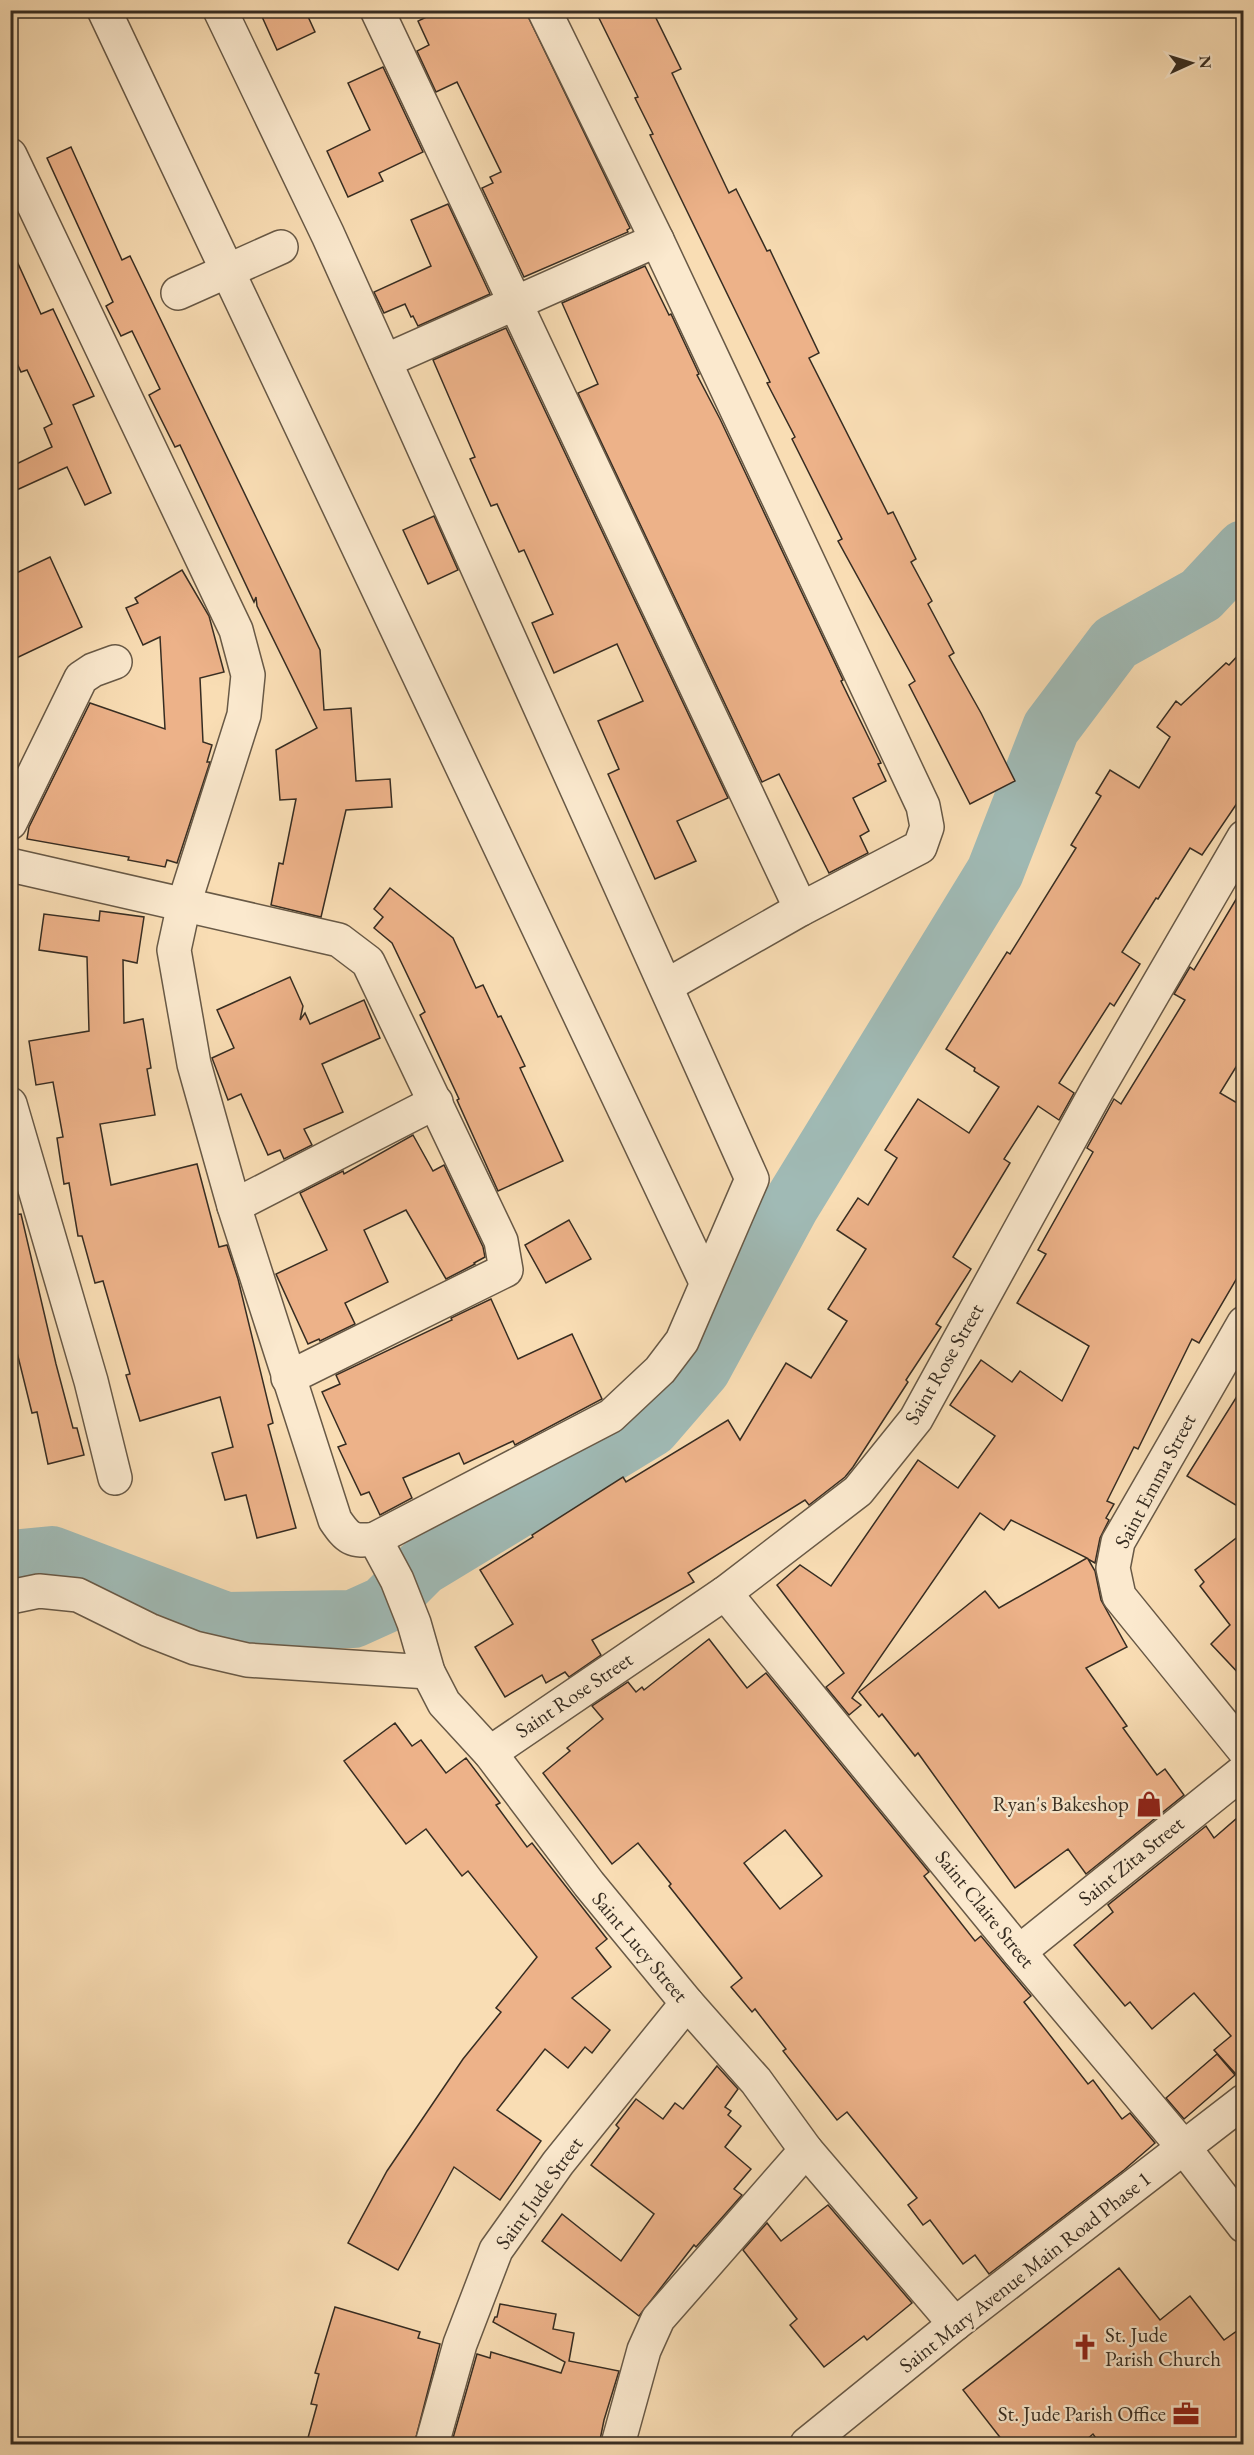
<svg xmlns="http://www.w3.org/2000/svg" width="1254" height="2455" font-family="'EB Garamond',serif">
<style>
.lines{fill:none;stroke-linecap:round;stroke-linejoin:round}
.river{stroke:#a0bab5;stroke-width:58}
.building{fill:#edb289;stroke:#372d22;stroke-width:1.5;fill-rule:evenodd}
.minor-casing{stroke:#685946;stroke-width:36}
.minor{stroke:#fbe9ce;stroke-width:33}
.labels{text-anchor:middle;stroke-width:4.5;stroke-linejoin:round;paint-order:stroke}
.street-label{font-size:21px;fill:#372d22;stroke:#fbe9ce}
.poi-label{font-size:21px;fill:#372d22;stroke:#fbe9ce;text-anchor:end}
</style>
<rect width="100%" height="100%" fill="#f9ddb4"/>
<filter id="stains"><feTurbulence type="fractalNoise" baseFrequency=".00333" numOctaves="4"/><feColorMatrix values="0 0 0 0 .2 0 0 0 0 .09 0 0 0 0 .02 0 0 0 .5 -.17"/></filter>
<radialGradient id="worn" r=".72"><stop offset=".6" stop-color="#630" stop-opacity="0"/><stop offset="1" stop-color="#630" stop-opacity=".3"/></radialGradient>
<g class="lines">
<polyline class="river" points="10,1559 52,1555 226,1621 353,1619 384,1605 422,1567 651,1428 702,1369 791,1205 995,872 1051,728 1115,643 1201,595 1244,549"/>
</g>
<g class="building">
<polygon points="259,10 305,10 315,32 277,50"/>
<polygon points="441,10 525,10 630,228 627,230 628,232 524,277 482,188 493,183 490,177 501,172 457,82 436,92 417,51 429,45 418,21"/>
<polygon points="595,10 667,10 655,16 681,69 672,73 729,193 736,189 767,251 770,250 819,353 809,358 888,514 893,512 916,559 911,562 932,601 928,604 954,653 949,656 981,713 1015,781 970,804 909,685 915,681 838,541 842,539 792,439 795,437 767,383 770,382 650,135 653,134 635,98 638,97"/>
<polygon points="383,67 423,152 379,173 383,181 348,197 327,151 370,130 348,83"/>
<polygon points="71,147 122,260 130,256 320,650 324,710 351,708 356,781 390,779 392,807 346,810 321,917 271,905 279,863 283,864 296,799 280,800 276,750 317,728 257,606 256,597 254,602 180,445 175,447 149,395 160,389 132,331 121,336 106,306 113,302 47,158"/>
<polygon points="448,204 490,294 418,326 413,316 411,317 405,304 384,313 374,292 431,266 411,220"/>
<polygon points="10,246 41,314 53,309 94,396 73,405 111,493 85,505 67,467 10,493 10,467 52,447 44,428 52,424 27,370 21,372 10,348"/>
<polygon points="645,266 669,315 671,314 699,374 697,375 720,419 843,680 841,681 881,763 878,764 886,781 853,798 869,831 860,836 868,853 829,873 779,774 762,782 578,393 598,384 562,303"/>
<polygon points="506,328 728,798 677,821 696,861 655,879 608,774 619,769 598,721 643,701 617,644 554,673 532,623 553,614 524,550 519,552 497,504 491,506 470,459 475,457 433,360"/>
<polygon points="434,516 458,570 428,584 403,530"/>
<polygon points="50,557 82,627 10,661 10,576"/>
<polygon points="182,570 209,616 224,672 200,678 203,742 212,745 207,762 210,762 177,863 167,860 165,867 128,860 129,857 27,839 29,827 90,703 165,729 160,637 143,645 126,608 138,603 135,598"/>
<polygon points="1244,649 1244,793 1202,855 1190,848 1158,899 1156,898 1122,952 1140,964 1114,1006 1110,1003 1059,1083 1074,1093 1059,1120 1038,1106 1004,1159 1010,1163 953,1257 971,1269 936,1324 941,1327 906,1380 908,1382 853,1467 845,1477 809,1505 805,1500 688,1573 694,1582 592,1640 601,1655 569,1677 565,1672 546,1683 542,1675 505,1697 475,1647 513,1624 480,1570 533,1537 532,1535 623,1477 626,1482 728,1420 740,1440 786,1363 811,1378 847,1321 828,1309 866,1249 837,1230 858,1198 868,1205 897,1158 885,1150 918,1099 969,1133 999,1087 974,1071 975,1068 946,1049 1007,952 1010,954 1076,848 1071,845 1101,796 1096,793 1110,770 1139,788 1170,737 1157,727 1176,701 1181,705 1226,663 1229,665"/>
<polygon points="1244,886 1244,1054 1220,1093 1244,1107 1244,1266 1199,1343 1192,1339 1138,1449 1134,1447 1107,1501 1114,1504 1106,1518 1109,1520 1100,1538 1095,1563 1088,1559 1095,1571 1101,1600 1127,1647 1086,1668 1127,1726 1123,1728 1157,1775 1165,1769 1184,1795 1086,1874 1068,1849 1015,1888 918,1753 915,1756 882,1714 879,1717 859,1692 985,1591 999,1608 1087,1558 1011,1520 1004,1530 980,1513 852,1698 861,1705 849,1715 826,1687 844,1673 777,1585 800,1565 831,1586 918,1460 958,1488 995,1436 950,1405 981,1360 1012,1382 1020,1371 1062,1401 1089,1346 1017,1303 1046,1254 1038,1250 1093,1152 1087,1148 1114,1099 1121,1104 1185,1000 1174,994 1190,967 1194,970"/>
<polygon points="390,888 453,938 476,988 483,985 498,1017 501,1016 525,1066 520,1068 563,1161 498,1191 457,1100 459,1099 420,1015 425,1012 392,943 374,928 383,917 374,909"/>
<polygon points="100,911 144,917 137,963 123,960 124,1023 143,1019 151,1068 147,1069 155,1115 100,1124 111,1185 197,1164 219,1247 227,1245 238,1279 273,1423 268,1425 296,1528 257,1538 246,1495 225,1500 212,1453 233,1447 220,1397 140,1421 126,1375 130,1374 103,1281 95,1283 82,1236 78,1236 69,1183 64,1184 57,1138 63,1137 53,1082 36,1085 29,1041 89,1031 87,957 39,950 44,914 99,921"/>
<polygon points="290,977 303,1006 300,1020 305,1013 310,1024 364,1000 380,1038 322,1064 343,1112 304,1129 312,1145 284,1159 280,1150 268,1155 241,1094 228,1100 212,1058 234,1048 217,1010"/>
<polygon points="413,1135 433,1171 444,1165 483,1247 485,1257 474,1263 475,1264 446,1279 406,1210 364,1230 388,1282 345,1303 355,1324 320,1341 319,1339 308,1344 276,1274 327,1250 300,1193 343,1171 344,1174"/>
<polygon points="21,1214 56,1364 73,1428 77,1428 84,1455 48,1464 37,1412 32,1413 10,1324 10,1215"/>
<polygon points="569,1220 591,1259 546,1283 525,1245"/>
<polygon points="491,1299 518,1359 572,1334 602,1399 515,1445 513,1441 464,1464 459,1453 403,1478 412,1498 380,1515 369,1492 361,1495 338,1447 346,1444 322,1392 340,1384 336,1375 452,1320 451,1318"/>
<polygon points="1244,1385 1244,1510 1187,1476"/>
<polygon points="1244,1532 1244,1679 1211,1644 1230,1625 1200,1586 1204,1582 1195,1570"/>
<path d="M 709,1639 L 747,1688 L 766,1673 L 929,1872 L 924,1876 L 975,1941 L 981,1936 L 1031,1996 L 1024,2002 L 1088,2084 L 1093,2080 L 1122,2119 L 1130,2113 L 1155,2143 L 1124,2170 L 989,2274 L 975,2255 L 963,2264 L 930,2220 L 923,2225 L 908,2205 L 917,2198 L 847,2112 L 837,2120 L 783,2051 L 786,2049 L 755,2009 L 752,2012 L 731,1987 L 742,1978 L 669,1886 L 671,1884 L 638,1843 L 612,1864 L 543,1773 L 570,1751 L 567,1748 L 603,1719 L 592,1706 L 628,1682 L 636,1692 L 642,1687 L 644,1690 ZM 785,1830 L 822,1876 L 780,1909 L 744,1863 Z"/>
<polygon points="395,1723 412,1746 421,1740 446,1773 466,1758 500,1803 496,1805 527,1847 532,1843 607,1939 596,1948 611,1967 572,1998 610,2030 592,2053 585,2047 568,2068 545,2049 497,2110 541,2141 500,2200 454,2167 398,2270 348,2243 387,2171 463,2059 501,2012 496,2008 537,1957 468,1871 462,1876 426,1829 406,1844 344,1761"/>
<polygon points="1244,1812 1244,2083 1214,2050 1231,2036 1194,1993 1152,2029 1130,2002 1125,2006 1074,1945 1113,1912 1108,1905 1206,1826 1214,1838"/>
<polygon points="1217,2054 1235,2075 1184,2119 1166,2098"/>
<polygon points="717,2066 738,2089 725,2107 731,2111 728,2115 741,2126 725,2147 751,2169 734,2189 742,2195 696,2247 694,2245 639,2316 542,2241 562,2214 621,2261 654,2214 591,2165 619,2128 616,2125 636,2099 663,2119 675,2103 683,2109"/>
<polygon points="828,2205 912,2303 867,2340 864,2336 824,2367 790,2325 797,2319 743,2250 767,2223 781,2241"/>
<polygon points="1119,2268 1160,2320 1190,2296 1224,2340 1244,2326 1244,2432 1227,2445 1101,2445 1093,2434 1080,2445 1006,2445 963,2390"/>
<polygon points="500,2304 556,2314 553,2329 574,2333 569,2361 619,2371 604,2420 599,2445 451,2445 477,2354 490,2358 491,2352 561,2373 565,2362 493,2322 495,2317 497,2317"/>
<polygon points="335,2307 420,2332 418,2338 440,2344 414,2445 306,2445 317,2405 311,2404 319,2374 315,2373"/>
</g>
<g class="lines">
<g class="minor-casing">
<g id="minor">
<polyline points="104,10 706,1282"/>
<polyline points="377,10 801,909"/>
<polyline points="544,10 657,240 923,806 927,827 920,847 801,909 666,986"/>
<path d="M 10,155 L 236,630 L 248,675 L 244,715 L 184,904 L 174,950 L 194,1064 L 234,1206 L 335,1520 C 348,1539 352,1542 375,1539 L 611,1416 L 660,1370 L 682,1341 L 752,1179 L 328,235 L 220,10"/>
<polyline points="178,293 281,247"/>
<polyline points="385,361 657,240"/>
<polyline points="10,823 81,678 93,670 115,662"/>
<polyline points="10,865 339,940 368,962 501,1241 506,1270 288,1378"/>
<polyline points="10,1104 91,1381 115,1478"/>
<polyline points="234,1206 436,1102"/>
<polyline points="1244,1323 1118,1542 1113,1568 1119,1596 1244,1750"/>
<polyline points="375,1539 397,1580 414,1623 428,1672 444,1703 490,1753 589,1884 687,2003 756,2081 806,2150 955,2324"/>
<polyline points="725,1593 1019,1952 1185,2149 1244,2226"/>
<polyline points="10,1597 39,1591 78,1595 149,1630 195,1648 247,1660 428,1672"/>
<polyline points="490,1753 725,1593 858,1491 916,1419 1097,1090 1244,837"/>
<polyline points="1019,1952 1244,1771"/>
<polyline points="432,2444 460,2344 496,2250 558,2163 687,2003"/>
<polyline points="618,2444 644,2350 658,2319 806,2150"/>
<polyline points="807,2444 955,2324 1244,2101"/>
</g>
</g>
<use href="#minor" class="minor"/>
</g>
<defs>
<g id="shop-bare" transform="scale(2.07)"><path d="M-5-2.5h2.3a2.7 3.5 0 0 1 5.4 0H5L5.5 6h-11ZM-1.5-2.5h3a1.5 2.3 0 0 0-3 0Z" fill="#8f2418" stroke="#fbe9ce" stroke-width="2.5" paint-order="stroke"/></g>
<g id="church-bare" transform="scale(2.07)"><path d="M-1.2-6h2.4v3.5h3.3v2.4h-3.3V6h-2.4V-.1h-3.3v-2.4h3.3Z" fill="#8f2418" stroke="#fbe9ce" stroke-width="2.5" paint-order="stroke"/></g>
<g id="office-bare" transform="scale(2.07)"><path d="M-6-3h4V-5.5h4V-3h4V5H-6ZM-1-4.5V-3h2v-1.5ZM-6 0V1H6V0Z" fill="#8f2418" stroke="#fbe9ce" stroke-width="2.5" paint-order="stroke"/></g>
</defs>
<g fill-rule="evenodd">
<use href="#shop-bare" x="1149" y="1804"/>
<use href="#church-bare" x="1085" y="2347"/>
<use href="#office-bare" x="1186" y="2414"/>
</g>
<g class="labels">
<g class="street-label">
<text transform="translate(944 1364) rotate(-60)" y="7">Saint Rose Street</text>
<text transform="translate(1155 1481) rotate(-62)" y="7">Saint Emma Street</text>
<text transform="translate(574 1695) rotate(-34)" y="7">Saint Rose Street</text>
<text transform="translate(1131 1861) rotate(-39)" y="7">Saint Zita Street</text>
<text transform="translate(985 1909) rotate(51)" y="7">Saint Claire Street</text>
<text transform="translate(640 1947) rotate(50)" y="7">Saint Lucy Street</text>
<text transform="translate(539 2193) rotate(-54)" y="7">Saint Jude Street</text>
<text transform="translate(1025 2272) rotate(-38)" y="7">Saint Mary Avenue Main Road Phase 1</text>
</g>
<g class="poi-label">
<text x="1129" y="1811">Ryan's Bakeshop</text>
<text x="1105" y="2342" text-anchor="start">St. Jude<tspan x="1105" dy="24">Parish Church</tspan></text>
<text x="1166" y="2421">St. Jude Parish Office</text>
</g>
</g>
<rect width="1254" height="2455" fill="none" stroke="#f9ddb4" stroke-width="36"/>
<rect x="12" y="12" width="1230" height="2431" fill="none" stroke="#372d22" stroke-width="3"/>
<rect x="18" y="18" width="1218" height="2419" fill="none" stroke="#372d22" stroke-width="1.5"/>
<g transform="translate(1191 63) rotate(86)" stroke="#fbe9ce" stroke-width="4.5" paint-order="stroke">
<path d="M0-4.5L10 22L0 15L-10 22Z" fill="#372d22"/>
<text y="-9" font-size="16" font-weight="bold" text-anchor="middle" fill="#372d22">N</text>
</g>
<rect width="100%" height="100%" filter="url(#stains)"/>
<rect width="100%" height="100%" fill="url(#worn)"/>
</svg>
